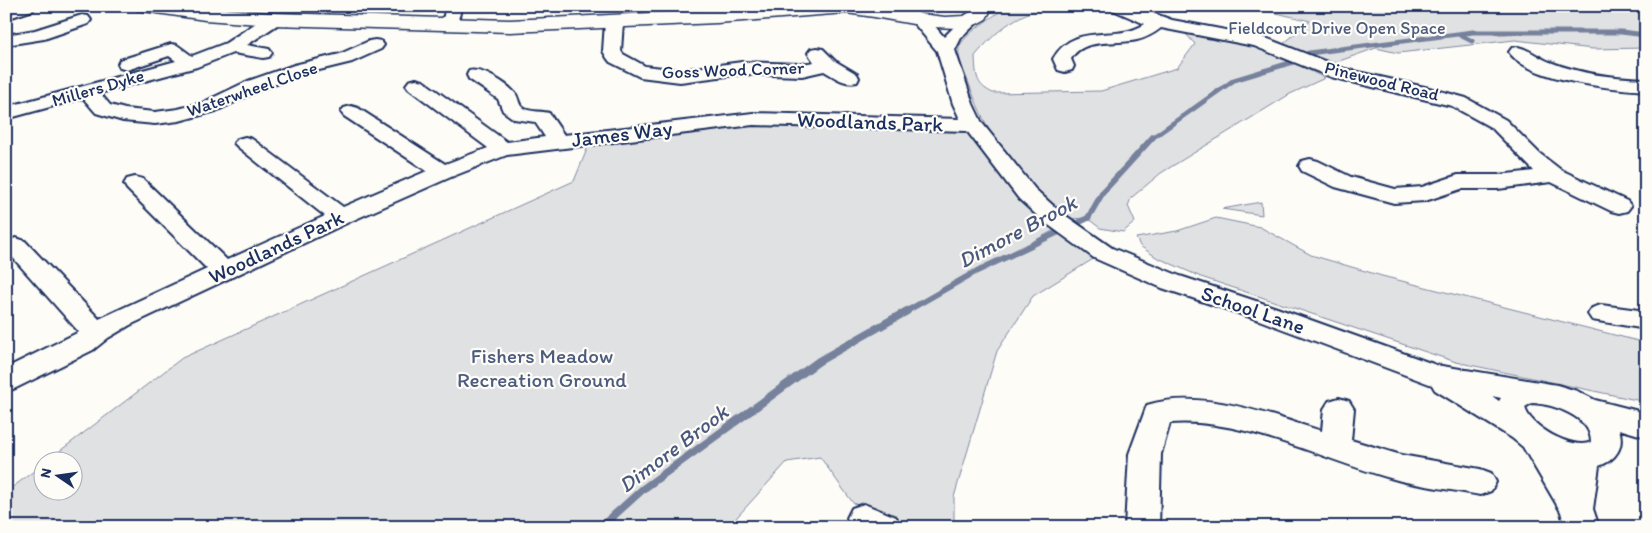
<svg xmlns="http://www.w3.org/2000/svg" width="1652" height="533" font-family="Itim,sans-serif">
<style>
.green{fill:#e0e1e3;stroke:#7e88a0}
.lines{fill:none;stroke-linecap:round;stroke-linejoin:round}
.stream-far2{stroke:#76819c;stroke-width:5}
.stream-far1{stroke:#76819c;stroke-width:6}
.stream{stroke:#76819c;stroke-width:8}
.street-casing{stroke:#1b2f5e;stroke-width:4}
.secondary-casing{stroke:#1b2f5e;stroke-width:3}
.street{fill:#fdfcf7;fill-rule:evenodd}
.secondary{fill:#fdfcf7;fill-rule:evenodd}
.labels{text-anchor:middle;stroke-width:4.5;stroke-linejoin:round;paint-order:stroke}
.far-park-label{font-size:18px;fill:#4c5c7f;stroke:#fdfcf7}
.far-street-label{font-size:18px;fill:#1b2f5e;stroke:#fdfcf7}
.street-label{font-size:21px;fill:#1b2f5e;stroke:#fdfcf7}
.park-label{font-size:21px;fill:#4c5c7f;stroke:#fdfcf7}
.water-label{font-size:22px;font-style:italic;fill:#49587d;stroke:#fdfcf7}
</style>
<rect width="100%" height="100%" fill="#fdfcf7"/>
<filter id="ink" filterUnits="userSpaceOnUse"><feTurbulence type="fractalNoise" baseFrequency=".02" numOctaves="2"/><feDisplacementMap in="SourceGraphic" scale="10" xChannelSelector="R" yChannelSelector="G"/><feConvolveMatrix kernelMatrix="1 2 1 2 8 2 1 2 1" color-interpolation-filters="sRGB"/></filter>
<g filter="url(#ink)">
<g class="green">
<path d="M 1008,6 L 1047,6 C 1013,17 998,29 975,56 C 976,74 975,85 993,93 L 1101,91 L 1177,68 L 1195,44 L 1184,32 L 1232,35 L 1282,57 L 1325,78 L 1290,94 L 1161,173 L 1131,198 L 1128,206 L 1135,222 L 1123,232 L 1100,228 L 1087,218 L 1070,219 C 1057,208 1042,197 1029,185 C 1000,157 983,121 969,84 C 965,73 957,60 959,48 C 962,35 997,14 1008,6 Z"/>
<polygon points="1247,6 1646,6 1646,48 1593,49 1515,40 1398,53 1376,48 1331,64 1282,45 1310,21"/>
<polygon points="753,119 973,125 1058,228 1012,253 1066,226 1103,253 1033,296 997,351 954,497 954,527 908,527 853,503 820,457 787,462 728,527 6,527 6,492 42,465 42,490 72,490 72,460 48,460 182,358 574,181 592,137"/>
<polygon points="1261,202 1262,215 1222,209"/>
<polygon points="1216,218 1260,227 1311,255 1382,276 1646,343 1646,402 1456,362 1201,277 1156,257 1140,246 1136,238 1177,231"/>
</g>
<g class="lines">
<g class="stream-far2">
<polyline points="1460,35 1472,41"/>
<polyline points="1152,138 1234,80 1293,62 1309,53 1473,32 1621,32 1646,35"/>
</g>
<polyline class="stream-far1" points="905,312 977,271 1088,218 1103,192 1153,137"/>
<polyline class="stream" points="601,527 643,489 819,361 907,311"/>
<g class="street-casing">
<g id="street">
<polygon points="11,6 35,6 33,10 6,19 6,8"/>
<path d="M 445,6 L 461,6 C 460,20 454,31 439,28 L 436,24 L 444,16 Z"/>
<path d="M 623,6 L 643,6 C 639,13 631,13 624,12 L 622,8 Z"/>
<path d="M 1111,6 L 1133,6 L 1172,20 L 1263,37 L 1345,69 L 1429,88 L 1466,98 L 1506,120 L 1539,153 L 1561,170 L 1627,201 L 1631,206 L 1627,211 L 1619,213 L 1611,211 L 1551,182 L 1498,189 L 1461,189 L 1425,201 L 1394,203 L 1335,187 L 1302,171 L 1299,166 L 1302,161 L 1310,159 L 1318,161 L 1351,177 L 1395,189 L 1422,187 L 1458,175 L 1498,175 L 1534,171 L 1492,128 L 1452,106 L 1331,77 L 1254,46 L 1161,28 C 1153,34 1146,38 1137,40 C 1116,45 1083,37 1071,59 L 1074,66 L 1072,70 L 1065,72 L 1058,70 L 1053,59 C 1076,20 1114,44 1145,24 L 1113,10 Z"/>
<polygon points="274,14 280,15 283,19 280,23 247,45 269,49 272,53 269,57 263,58 233,53 197,67 100,93 110,105 125,109 155,112 178,109 202,103 248,81 294,65 340,54 369,41 375,40 381,41 384,45 381,49 352,62 307,73 262,89 216,111 179,121 155,124 123,121 96,113 83,98 6,119 6,107 176,61 169,56 127,70 120,68 118,64 120,60 171,44 177,45 192,56 226,43 268,15"/>
<path d="M 972,14 L 978,15 L 981,19 L 961,38 L 955,50 L 973,104 L 982,123 L 1035,189 L 1059,211 L 1112,248 L 1180,276 L 1277,308 L 1436,365 L 1557,385 L 1577,391 L 1595,400 L 1646,413 L 1646,437 L 1619,429 C 1625,447 1616,460 1599,466 L 1593,509 L 1599,527 L 1565,527 L 1561,512 L 1523,447 L 1512,438 L 1435,390 L 1432,385 L 1259,320 L 1162,288 L 1094,258 L 1043,221 L 1019,199 L 967,131 L 753,125 L 507,155 L 451,177 L 349,222 L 130,325 L 108,338 L 93,350 L 16,388 L 6,392 L 6,368 L 79,332 L 7,251 L 7,241 L 16,238 L 25,241 L 99,319 L 207,269 L 127,189 L 124,184 L 127,179 L 135,177 L 143,179 L 227,260 L 325,216 L 238,147 L 234,143 L 238,139 L 245,137 L 252,139 L 343,207 L 427,171 L 344,116 L 341,112 L 344,108 L 351,106 L 358,108 L 445,164 L 488,148 L 409,89 L 406,85 L 409,81 L 416,79 L 423,81 L 507,142 L 545,137 L 535,122 L 514,119 L 503,111 L 498,99 L 469,79 L 467,75 L 469,71 C 482,68 506,83 515,93 C 520,99 517,105 525,109 C 532,112 542,111 549,113 L 564,135 L 753,113 L 960,119 L 953,104 L 937,51 L 912,21 L 915,17 L 927,17 L 944,37 L 966,15 ZM 1492,396 L 1501,398 L 1499,401 ZM 1532,403 C 1553,404 1591,416 1591,442 C 1573,451 1528,426 1525,407 Z"/>
<polygon points="82,15 88,16 91,20 88,24 44,39 6,45 6,35 35,30"/>
<path d="M 614,17 L 620,18 L 623,22 L 621,51 L 623,54 L 645,66 L 680,70 L 742,62 L 802,64 L 814,62 L 808,53 L 811,49 L 817,48 L 823,49 L 835,61 L 857,74 L 859,78 L 857,82 C 844,85 835,77 824,71 L 802,76 L 742,74 L 680,82 L 640,77 L 610,62 L 607,58 L 603,51 L 605,22 L 608,18 Z"/>
<path d="M 1518,47 C 1529,49 1539,58 1550,62 C 1581,74 1612,78 1646,79 L 1646,91 C 1613,89 1529,81 1509,52 L 1512,48 Z"/>
<polygon points="1601,305 1646,311 1646,329 1592,320 1588,314 1592,308"/>
<path d="M 1339,398 L 1349,401 L 1354,409 L 1351,440 L 1401,455 L 1480,469 L 1491,473 L 1496,482 L 1491,491 L 1480,495 C 1454,490 1427,487 1401,481 C 1329,463 1245,417 1170,423 L 1161,454 L 1159,527 L 1125,527 L 1129,454 L 1147,405 C 1202,388 1269,415 1322,431 L 1324,409 L 1329,401 Z"/>
<polygon points="864,504 896,517 901,527 852,527 847,518 852,508"/>
</g>
</g>
<g class="secondary-casing">
<polygon id="secondary" points="134,6 188,6 274,13 510,20 792,6 878,6 889,9 900,6 921,14 945,17 964,16 972,11 975,6 993,6 986,19 977,24 958,28 930,27 874,17 846,13 717,23 510,32 274,25 205,20 143,11 137,10"/>
</g>
<use href="#street" class="street"/>
<use href="#secondary" class="secondary"/>
</g>
</g>
<g class="labels">
<g class="far-park-label">
<text x="1337" y="34">Fieldcourt Drive Open Space</text>
</g>
<g class="far-street-label">
<text transform="translate(733 70) rotate(-2)" y="6">Goss Wood Corner</text>
<text transform="translate(1382 81) rotate(14)" y="6">Pinewood Road</text>
<text transform="translate(98 88) rotate(-16)" y="6">Millers Dyke</text>
<text transform="translate(252 89) rotate(-19)" y="6">Waterwheel Close</text>
</g>
<g class="street-label">
<text transform="translate(870 122) rotate(2)" y="7">Woodlands Park</text>
<text transform="translate(622 134) rotate(-7)" y="7">James Way</text>
<text transform="translate(276 247) rotate(-25)" y="7">Woodlands Park</text>
<text transform="translate(1253 310) rotate(19)" y="7">School Lane</text>
</g>
<g class="park-label">
<text x="542" y="363">Fishers Meadow<tspan x="542" dy="24">Recreation Ground</tspan></text>
</g>
<g class="water-label">
<text transform="translate(1017 231) rotate(-28)" y="8">Dimore Brook</text>
<text transform="translate(673 448) rotate(-37)" y="8">Dimore Brook</text>
</g>
</g>
<rect width="1652" height="533" fill="none" stroke="#fdfcf7" stroke-width="25"/>
<rect x="12" y="12" width="1627" height="508" fill="none" stroke="#1b2f5e" stroke-width="2" filter="url(#ink)"/>
<g transform="translate(58 476) rotate(283)"><circle r="24" fill="#fdfcf7" stroke="#a3aaba"/>
<path d="M0-4L9 19L0 12L-9 19Z" fill="#1b2f5e"/>
<text y="-8" font-size="14" font-weight="bold" text-anchor="middle" fill="#1b2f5e">N</text>
</g>
</svg>
